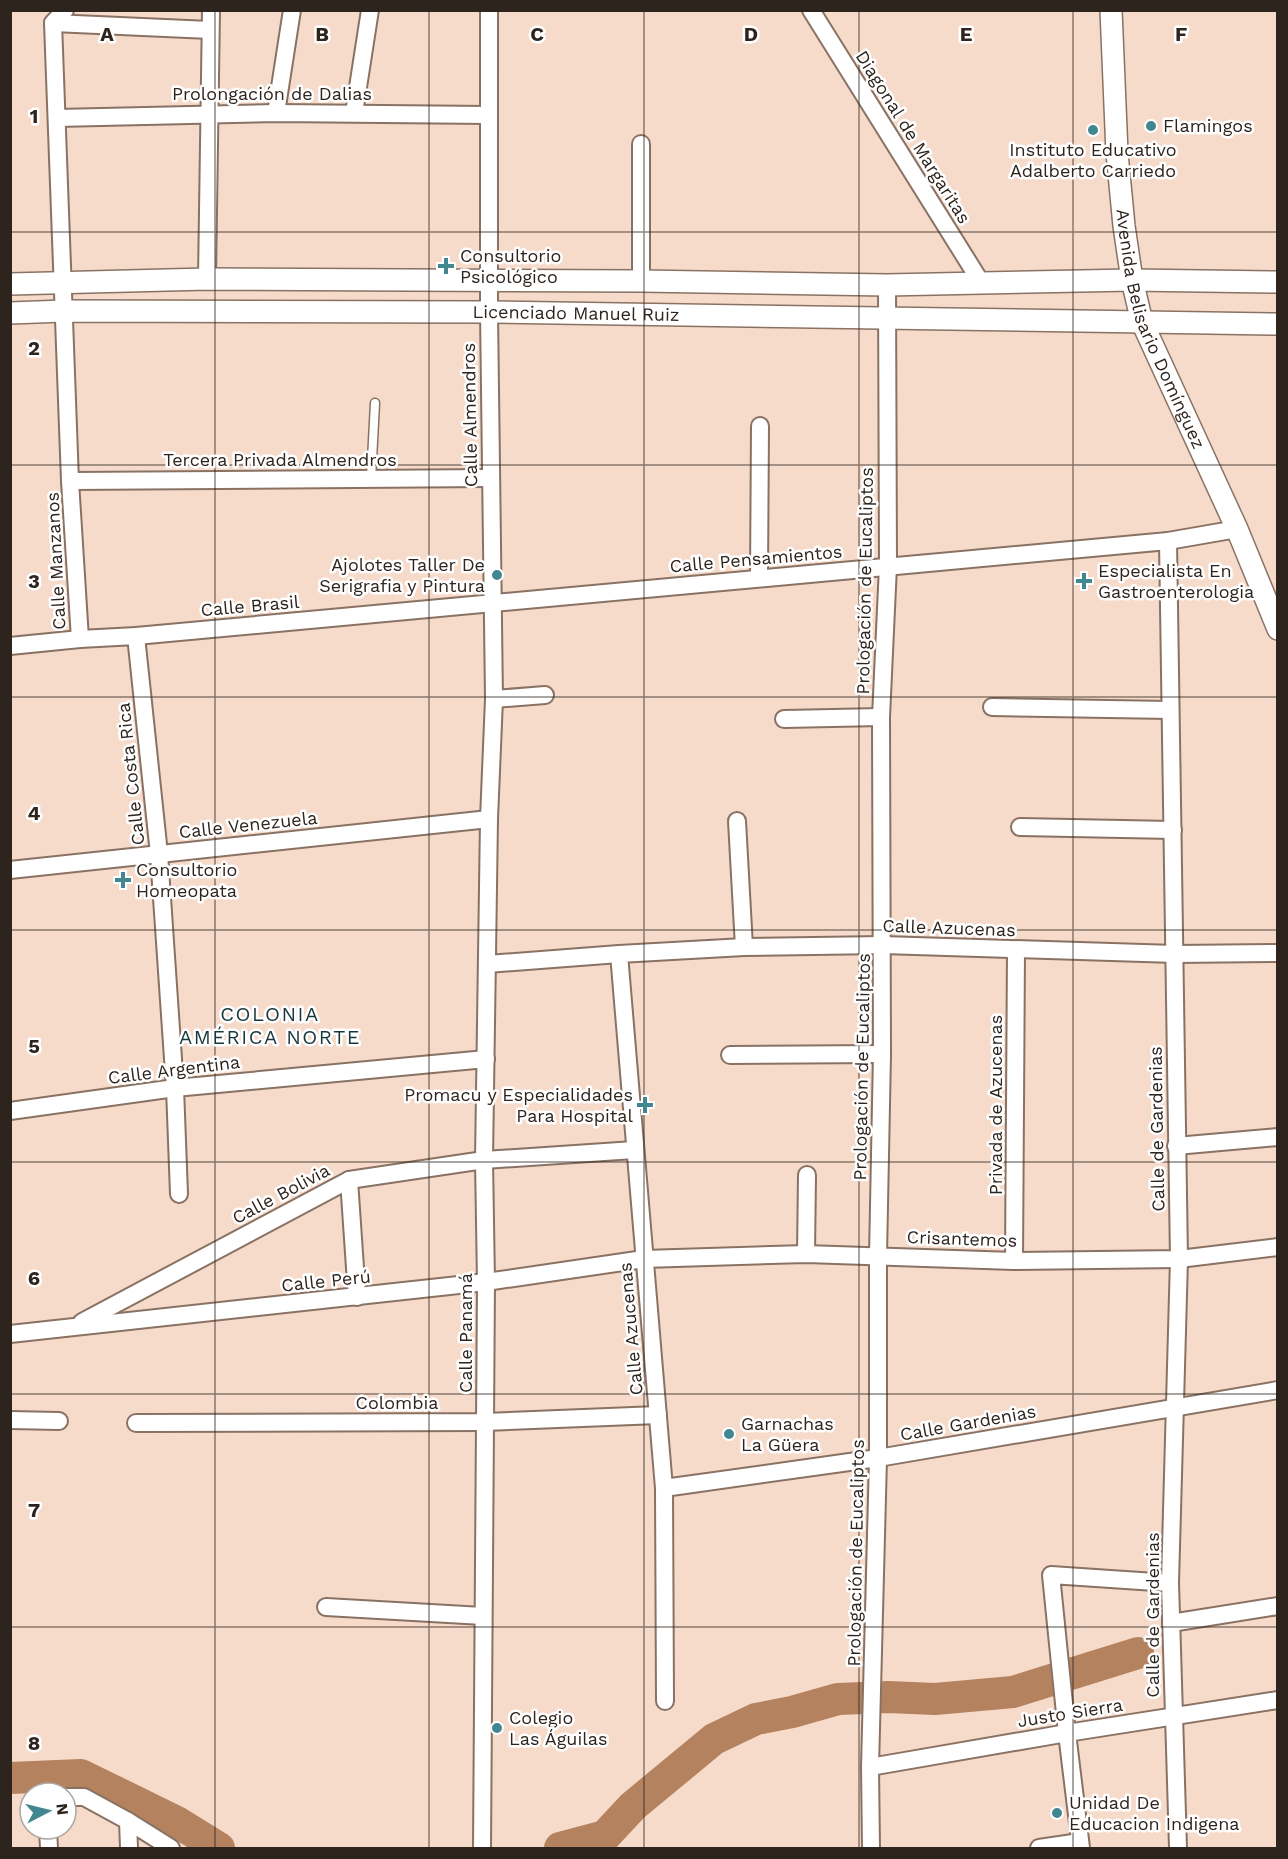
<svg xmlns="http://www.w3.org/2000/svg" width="1288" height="1859" font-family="'Work Sans',sans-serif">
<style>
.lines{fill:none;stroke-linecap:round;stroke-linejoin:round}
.river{stroke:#b5825f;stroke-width:32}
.service-casing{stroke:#897263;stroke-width:11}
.minor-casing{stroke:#897263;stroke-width:20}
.tertiary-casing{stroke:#897263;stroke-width:24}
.service{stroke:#fff;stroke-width:8}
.minor{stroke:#fff;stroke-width:16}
.tertiary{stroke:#fff;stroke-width:21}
.grid{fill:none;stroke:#2e241e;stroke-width:1.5;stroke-opacity:0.55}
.poi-dot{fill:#40878f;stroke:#fff;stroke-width:2}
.labels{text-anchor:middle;stroke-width:5;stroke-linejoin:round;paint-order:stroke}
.street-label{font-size:18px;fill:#2e241e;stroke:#fff}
.poi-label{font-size:18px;fill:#2e241e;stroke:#fff;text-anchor:start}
.neighbourhood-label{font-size:20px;letter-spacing:1.5px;fill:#16383c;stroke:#fff}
.grid-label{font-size:20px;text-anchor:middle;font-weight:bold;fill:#2e241e;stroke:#fff;stroke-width:5;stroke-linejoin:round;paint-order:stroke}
</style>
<rect width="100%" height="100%" fill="#f6dbca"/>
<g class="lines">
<g class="river">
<polyline points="10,1778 81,1775 177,1822 219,1848"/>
<polyline points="560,1848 605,1836 633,1806 714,1739 756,1719 792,1712 838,1699 888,1697 935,1699 1013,1692 1138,1653"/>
</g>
<g class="service-casing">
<polyline id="service" points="371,479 375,403"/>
</g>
<g class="minor-casing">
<g id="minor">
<polyline points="65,10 53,23 70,481 80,639"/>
<polyline points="811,10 982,284"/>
<polyline points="53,23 210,30"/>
<polyline points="276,113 292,10"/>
<polyline points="354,113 370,10"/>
<polyline points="57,118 276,113 488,115"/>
<polyline points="641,144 641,281"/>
<polyline points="207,279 211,10"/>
<polyline points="70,481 490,478"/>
<polyline points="1168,541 1179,1259 1170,1583 1178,1848"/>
<polyline points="759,578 760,426"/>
<polyline points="136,636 159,854 175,1088 179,1194"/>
<polyline points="10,646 80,639 136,636 1168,541 1237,529"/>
<polyline points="494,699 545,695"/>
<polyline points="992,707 1170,710"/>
<polyline points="784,719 881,717"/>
<polyline points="737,821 744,947"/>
<polyline points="1020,827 1173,830"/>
<polyline points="10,870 489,819"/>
<polyline points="487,964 619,954"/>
<polyline points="730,1055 882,1054"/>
<polyline points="10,1111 175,1088 486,1059"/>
<polyline points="1176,1146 1278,1137"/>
<polyline points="349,1180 357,1297"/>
<polyline points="806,1254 807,1175"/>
<polyline points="1014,1261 1016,950"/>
<polyline points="82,1322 349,1180 484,1160 634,1150"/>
<polyline points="10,1334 486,1282 644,1259 806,1254 1014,1261 1179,1259 1278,1247"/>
<polyline points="10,1420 59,1421"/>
<polyline points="136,1423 485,1422 658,1415"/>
<polyline points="664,1488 878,1458 1278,1390"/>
<polyline points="326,1607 483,1616"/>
<polyline points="1171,1623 1278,1606"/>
<polyline points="665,1701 664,1488 619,954 744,947 883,945 1175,954 1278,953"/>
<polyline points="870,1767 1067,1733 1278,1700"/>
<polyline points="66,1797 84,1797 128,1821 171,1848"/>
<polyline points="128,1821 129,1848"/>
<polyline points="48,1829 49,1848"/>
<polyline points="482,1848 486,1282 484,1160 489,819 494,699 489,312 489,10"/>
<polyline points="871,1848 870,1767 878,1458 878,1256 882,1054 881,717 888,566 887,285"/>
<polyline points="1039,1848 1080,1842"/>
<polyline points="1081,1848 1067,1733 1051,1575 1170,1583"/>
</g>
</g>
<g class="tertiary-casing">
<g id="tertiary">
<path id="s1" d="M 1111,10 L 1117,153 L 1124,226 L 1132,280 L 1142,322 L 1237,529 L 1278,629"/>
<polyline points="10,284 207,279 641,281 887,285 1132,280 1278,282"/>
<path id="s2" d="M 10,313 L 64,311 L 489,312 L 1278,324"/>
</g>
</g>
<use href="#service" class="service"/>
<use href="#minor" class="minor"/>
<use href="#tertiary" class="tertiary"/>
</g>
<path class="grid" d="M 215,10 L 215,1848M 429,10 L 429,1848M 644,10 L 644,1848M 859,10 L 859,1848M 1073,10 L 1073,1848M 10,232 L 1278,232M 10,465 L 1278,465M 10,697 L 1278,697M 10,930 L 1278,930M 10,1162 L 1278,1162M 10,1394 L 1278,1394M 10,1627 L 1278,1627"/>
<g class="poi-dot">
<circle cx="1151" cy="126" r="6"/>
<circle cx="1093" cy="130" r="6"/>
<path d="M443 257h6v6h6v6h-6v6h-6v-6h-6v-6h6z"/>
<circle cx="497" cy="575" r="6"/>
<path d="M1081 572h6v6h6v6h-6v6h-6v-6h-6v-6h6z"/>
<path d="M120 871h6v6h6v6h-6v6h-6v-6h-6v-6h6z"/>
<path d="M642 1096h6v6h6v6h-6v6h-6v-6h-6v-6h6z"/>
<circle cx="729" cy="1434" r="6"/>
<circle cx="497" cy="1728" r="6"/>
<circle cx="1057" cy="1813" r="6"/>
</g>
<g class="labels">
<g class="street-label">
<text x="272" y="100">Prolongación de Dalias</text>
<text transform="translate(913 137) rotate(58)" y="6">Diagonal de Margaritas</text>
<text dy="6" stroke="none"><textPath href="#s2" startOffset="566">Licenciado Manuel Ruiz</textPath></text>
<text dy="6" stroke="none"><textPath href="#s1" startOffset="326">Avenida Belisario Domínguez</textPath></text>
<text transform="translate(470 415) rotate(-91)" y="6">Calle Almendros</text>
<text x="280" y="466">Tercera Privada Almendros</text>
<text transform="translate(756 559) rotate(-5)" y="6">Calle Pensamientos</text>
<text transform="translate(56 561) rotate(-93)" y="6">Calle Manzanos</text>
<text transform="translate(865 581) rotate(-89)" y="6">Prologación de Eucaliptos</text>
<text transform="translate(250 606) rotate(-5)" y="6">Calle Brasil</text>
<text transform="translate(131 774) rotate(-96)" y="6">Calle Costa Rica</text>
<text transform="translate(248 825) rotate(-6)" y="6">Calle Venezuela</text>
<text transform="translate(949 928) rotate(2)" y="6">Calle Azucenas</text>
<text transform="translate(862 1067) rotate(-89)" y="6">Prologación de Eucaliptos</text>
<text transform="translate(174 1070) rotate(-7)" y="6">Calle Argentina</text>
<text transform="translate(996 1105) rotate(-90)" y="6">Privada de Azucenas</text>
<text transform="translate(1157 1129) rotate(-91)" y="6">Calle de Gardenias</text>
<text transform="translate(281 1194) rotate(-28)" y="6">Calle Bolivia</text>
<text transform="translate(962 1239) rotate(2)" y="6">Crisantemos</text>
<text transform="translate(326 1281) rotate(-6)" y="6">Calle Perú</text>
<text transform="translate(631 1329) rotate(-95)" y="6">Calle Azucenas</text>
<text transform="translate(466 1333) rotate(-90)" y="6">Calle Panamá</text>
<text x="397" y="1409">Colombia</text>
<text transform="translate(968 1423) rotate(-10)" y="6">Calle Gardenias</text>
<text transform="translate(856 1553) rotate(-89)" y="6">Prologación de Eucaliptos</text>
<text transform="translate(1153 1615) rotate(-90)" y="6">Calle de Gardenias</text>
<text transform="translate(1070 1713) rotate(-9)" y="6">Justo Sierra</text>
</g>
<g class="poi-label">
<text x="1163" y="132">Flamingos</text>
<text x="1093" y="156" text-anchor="middle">Instituto Educativo<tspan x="1093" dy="21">Adalberto Carriedo</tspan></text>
<text x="460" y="262">Consultorio<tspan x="460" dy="21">Psicológico</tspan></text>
<text x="485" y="571" text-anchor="end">Ajolotes Taller De<tspan x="485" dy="21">Serigrafia y Pintura</tspan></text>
<text x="1098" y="577">Especialista En<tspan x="1098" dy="21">Gastroenterologia</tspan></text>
<text x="136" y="876">Consultorio<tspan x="136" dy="21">Homeopata</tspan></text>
<text x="633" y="1101" text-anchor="end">Promacu y Especialidades<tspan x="633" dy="21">Para Hospital</tspan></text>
<text x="741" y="1430">Garnachas<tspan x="741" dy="21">La Güera</tspan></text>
<text x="509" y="1724">Colegio<tspan x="509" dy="21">Las Águilas</tspan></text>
<text x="1069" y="1809">Unidad De<tspan x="1069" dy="21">Educacion Indigena</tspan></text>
</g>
<g class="neighbourhood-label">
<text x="270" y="1021">COLONIA<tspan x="270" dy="23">AMÉRICA NORTE</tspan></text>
</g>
</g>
<g class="grid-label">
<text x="107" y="41">A</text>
<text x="322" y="41">B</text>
<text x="537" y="41">C</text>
<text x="751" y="41">D</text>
<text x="966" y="41">E</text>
<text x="1181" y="41">F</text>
<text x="34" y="123">1</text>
<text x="34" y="355">2</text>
<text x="34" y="588">3</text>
<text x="34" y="820">4</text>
<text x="34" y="1053">5</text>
<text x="34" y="1285">6</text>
<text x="34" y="1517">7</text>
<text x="34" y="1750">8</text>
</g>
<rect width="1288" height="1859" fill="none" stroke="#2e241e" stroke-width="24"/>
<g transform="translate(48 1811) rotate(83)"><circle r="28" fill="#ffffff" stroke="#aba7a5" stroke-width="1.5"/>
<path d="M0-4.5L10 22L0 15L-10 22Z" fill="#40878f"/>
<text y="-9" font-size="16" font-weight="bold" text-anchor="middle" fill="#2e241e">N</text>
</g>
</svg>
